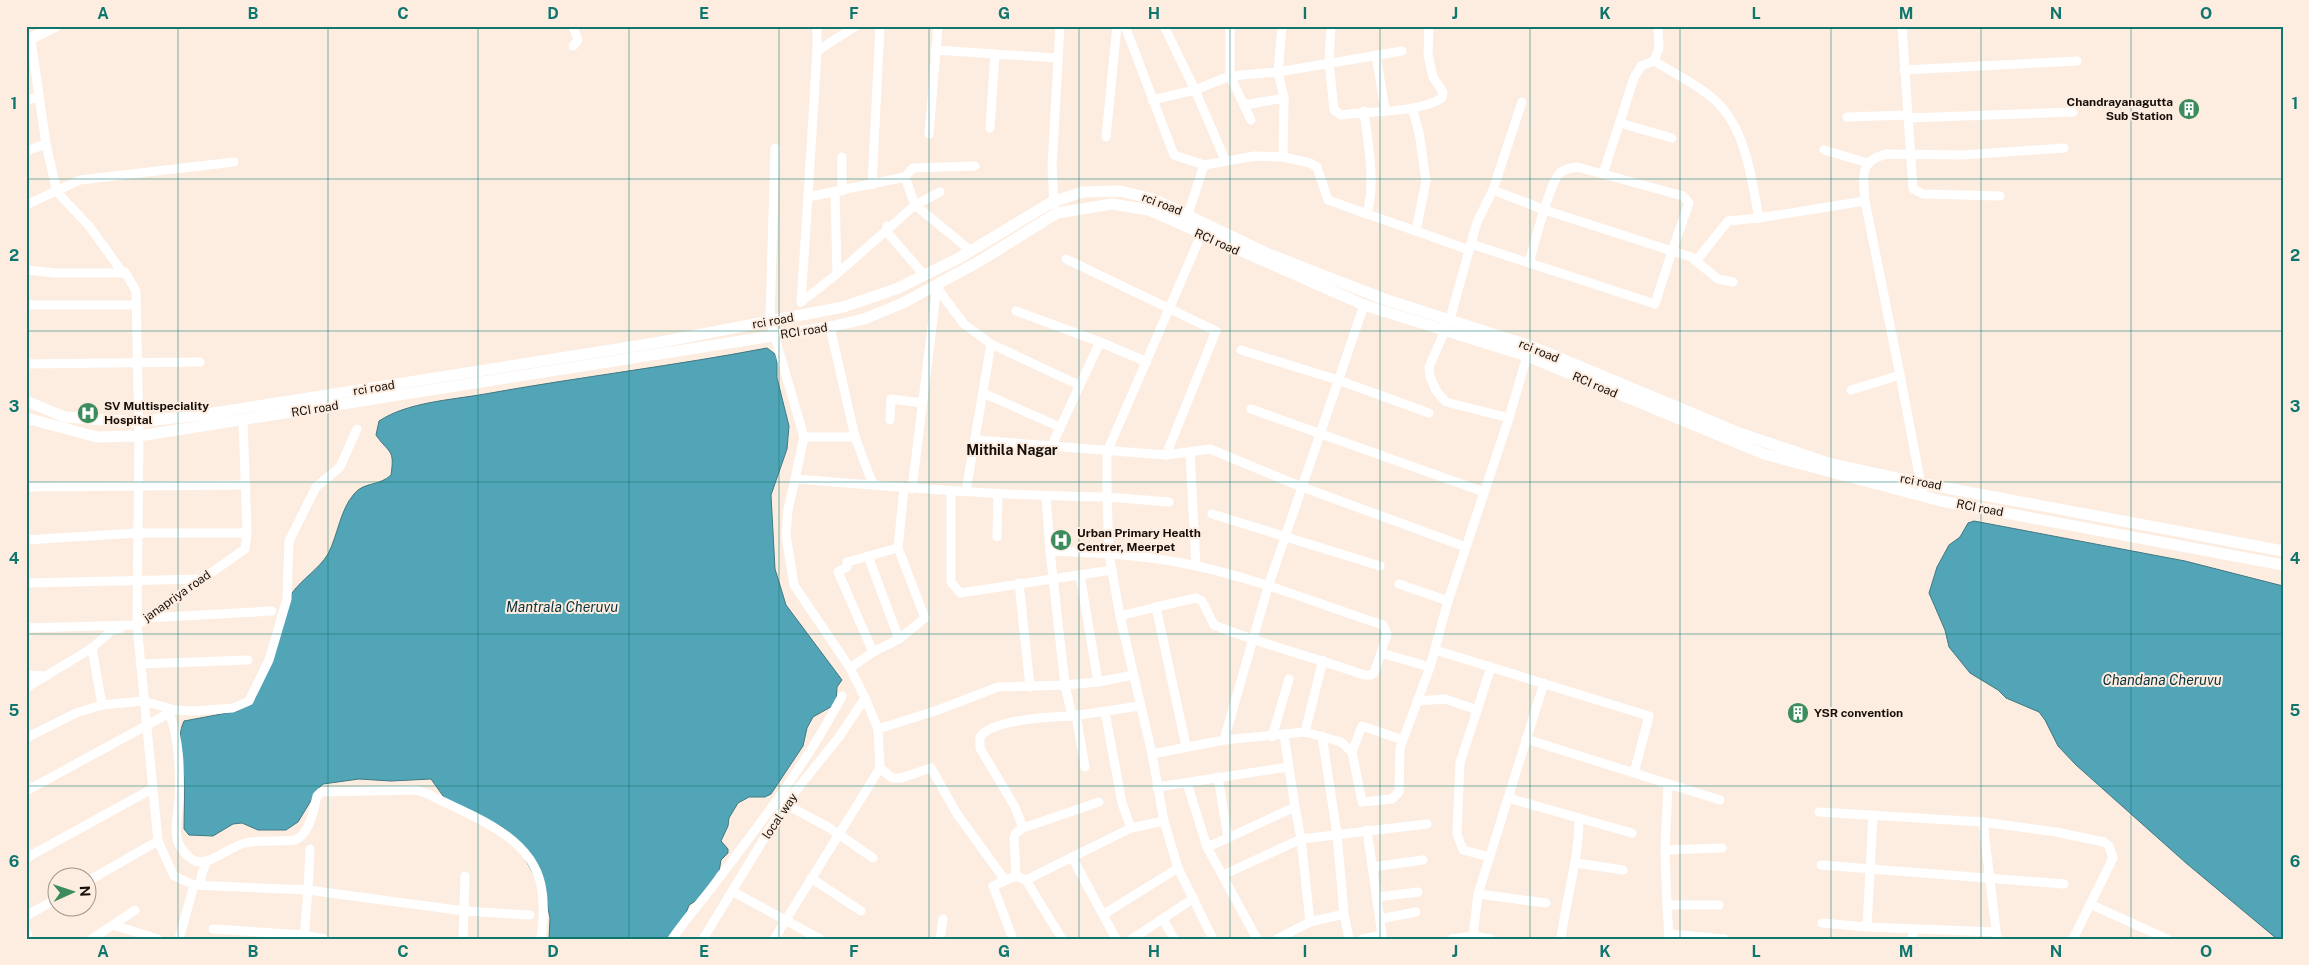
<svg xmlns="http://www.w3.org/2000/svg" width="2309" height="965" font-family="'Public Sans',sans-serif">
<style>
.water{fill:#52a5b7;stroke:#407882}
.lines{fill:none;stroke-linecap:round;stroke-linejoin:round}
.street{stroke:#fff;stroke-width:9}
.secondary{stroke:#fff;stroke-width:11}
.grid{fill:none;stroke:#0f766e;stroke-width:1;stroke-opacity:0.55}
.labels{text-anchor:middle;stroke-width:4;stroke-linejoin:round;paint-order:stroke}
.poi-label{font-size:12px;font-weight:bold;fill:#170f08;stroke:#fdede1;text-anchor:start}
.street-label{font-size:12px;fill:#170f08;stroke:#fdede1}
.neighbourhood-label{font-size:14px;font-weight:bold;fill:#170f08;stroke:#fdede1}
.water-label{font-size:14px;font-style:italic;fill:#0a333b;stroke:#fdede1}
.neatline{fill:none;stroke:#0f766e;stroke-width:2}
.grid-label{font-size:16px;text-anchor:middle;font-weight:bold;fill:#0f766e}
</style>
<rect width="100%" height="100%" fill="#fdede1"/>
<g class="water">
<path d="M 767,348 L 775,354 L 777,359 L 777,378 L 789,426 L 787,449 L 771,495 L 775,569 L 786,605 L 842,680 L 837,687 L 836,704 L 813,717 L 807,728 L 803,746 L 771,794 L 765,797 L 749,797 L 738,803 L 729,818 L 728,826 L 721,841 L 728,849 L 728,853 L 721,860 L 719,872 L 697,900 L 689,905 L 685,916 L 667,939 L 549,939 L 550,918 L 545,894 L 513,838 L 504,828 L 446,800 L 431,779 L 391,781 L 359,779 L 323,784 L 318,789 L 298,822 L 286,830 L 258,830 L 242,823 L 233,824 L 213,836 L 189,835 L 184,829 C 184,813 185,798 184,782 C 184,762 175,740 184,721 L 238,711 L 255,699 L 292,593 C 303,578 318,570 328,554 C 338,535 340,510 354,494 C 363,482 380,486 391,475 C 395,448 389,454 376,435 L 379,421 C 408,402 451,400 485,394 C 579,377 673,366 767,348 Z"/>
<polygon points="1974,521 2185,561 2283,586 2283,939 2277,939 2186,863 2076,765 2058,746 2045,720 2039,712 2006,698 1998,690 1970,673 1949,647 1945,630 1929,593 1937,567 1949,545 1960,537 1968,523"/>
</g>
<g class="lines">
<g class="street">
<polyline points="573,26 578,40 573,46"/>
<polyline points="817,26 817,51 808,197 905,177 915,205 971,251"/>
<polyline points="1125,26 1174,155 1204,165 1255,156 1283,157 1310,163 1317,167 1328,200 1367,214"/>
<polyline points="1164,26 1195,90 1225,160"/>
<polyline points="1230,26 1230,76 1278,72 1402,51"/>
<polyline points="1282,26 1278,72 1284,98 1283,157"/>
<path d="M 1331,26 L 1329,62 L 1334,110 L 1341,115 C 1368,111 1419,113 1442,98 L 1443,92 L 1433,77 L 1428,55 L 1429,26"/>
<polyline points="1902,26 1913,189 1923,194 2000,196"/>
<polyline points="31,40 46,144 57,192 89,226 123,273 125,272 136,291 139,436 137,625 158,841 174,876 194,885 179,939"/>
<polyline points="935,50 1057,58"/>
<polyline points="817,51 856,26"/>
<polyline points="1376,55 1385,110"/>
<polyline points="1654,61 1659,48 1658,26"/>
<polyline points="1904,70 2077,61"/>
<polyline points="26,100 39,97"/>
<polyline points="1152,100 1195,90 1230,76 1251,120"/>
<polyline points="1244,105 1284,98"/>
<polyline points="1412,108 1419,132 1426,181 1416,231 1469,250"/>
<path d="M 1364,111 C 1368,146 1376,180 1367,214 L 1416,231"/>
<polyline points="1847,117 1907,115"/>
<polyline points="1907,118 2073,112"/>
<polyline points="1620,123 1672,138"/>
<polyline points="990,128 995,54"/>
<polyline points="929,134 938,26"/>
<polyline points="1106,137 1117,26"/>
<path d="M 775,148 L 770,320 L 804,437 L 795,479 C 899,487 1003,496 1107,497 L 1109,554 L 1120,616 L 1152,754 L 1164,821 L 1178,868 L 1213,939"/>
<polyline points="1824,150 1868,163"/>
<polyline points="26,151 46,144"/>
<polyline points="842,157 842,191"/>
<path d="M 1603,174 L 1634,78 L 1641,66 L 1654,61 C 1672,72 1693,82 1710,96 C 1746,124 1751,177 1759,218"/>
<polyline points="905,177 913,168 975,166"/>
<polyline points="872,185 880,26"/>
<polyline points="1493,190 1522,102"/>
<polyline points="835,193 837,274"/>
<polyline points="26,205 80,180 234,162"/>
<polyline points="1054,205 1052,166 1060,26"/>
<polyline points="1188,214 1204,165"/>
<polyline points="887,226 886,231 924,275"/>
<polyline points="1471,244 1655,304 1672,251 1691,257 1718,279 1733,282"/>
<polyline points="1066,259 1216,331 1166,455"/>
<polyline points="1696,261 1728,221 1759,218 1865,201"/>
<polyline points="26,270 56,273 123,273"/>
<polyline points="937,288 964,324 991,344 1079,385"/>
<polyline points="801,302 837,274 915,205 940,192"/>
<polyline points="801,302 808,197"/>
<polyline points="26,305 136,305"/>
<polyline points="1016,311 1100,342 1147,362"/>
<polyline points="830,327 855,437 873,485"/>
<polyline points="1241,350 1338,380 1429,413"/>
<polyline points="26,364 200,362"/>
<path d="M 1900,375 L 1865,201 C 1863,177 1859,160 1887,154 L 1963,155 L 2064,148"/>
<polyline points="1851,390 1900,375 1923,495"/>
<polyline points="983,393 1060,427"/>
<polyline points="1251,409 1484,492"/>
<path d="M 1509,418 L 1446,402 L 1437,392 L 1430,377 L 1429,367 L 1450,319 L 1477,222 L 1493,190 L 1545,210 L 1672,251 L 1689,203 L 1683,196 L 1577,167 C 1571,168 1563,169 1559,174 C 1549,185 1534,246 1529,263"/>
<polyline points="890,420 891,399 922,403"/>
<polyline points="804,437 855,437"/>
<polyline points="976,440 1166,455 1210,449 1302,487 1466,547"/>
<polyline points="1052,445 1100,342"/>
<polyline points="1190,453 1196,566"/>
<polyline points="26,487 246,485"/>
<polyline points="912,489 937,286"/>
<polyline points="951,491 951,582 960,593 1112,570"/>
<polyline points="966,491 991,344"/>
<path d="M 1046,496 L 1050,551 C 1099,553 1149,555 1197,566 C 1260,580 1322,605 1383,625 L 1387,634 L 1381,653"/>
<polyline points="1169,502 1107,497 1107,452 1201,235"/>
<polyline points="1212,514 1380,566"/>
<polyline points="997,537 998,493"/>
<polyline points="26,540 137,533 247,533"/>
<polyline points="1050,551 1065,685 1072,716 1140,706"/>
<polyline points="868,556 899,639"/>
<polyline points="1080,575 1098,682"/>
<polyline points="26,583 201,579"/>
<polyline points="1019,583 1030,687"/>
<polyline points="1399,584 1448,601"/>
<path d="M 1156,607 L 1196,598 L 1202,601 L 1214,625 C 1263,645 1314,657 1364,675 L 1371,675 L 1374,673 L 1381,653 L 1430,667"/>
<polyline points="1120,616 1156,607 1186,746"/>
<polyline points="146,618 272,611"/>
<polyline points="26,628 137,625 245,549 247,533 243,420"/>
<polyline points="92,648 102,705"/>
<polyline points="1435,650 1649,716 1634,773"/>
<polyline points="873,652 838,572 847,567 847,562 898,548"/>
<polyline points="140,664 248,660"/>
<polyline points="850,668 873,652 899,639 925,618 898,548 904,488"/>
<polyline points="26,675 46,676"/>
<polyline points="26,688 92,648 111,631 121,628"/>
<polyline points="1417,701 1445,699 1477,710"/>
<polyline points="1105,712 1122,803 1131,828"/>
<path d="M 169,713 C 180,740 180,772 179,800 C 178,814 174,829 178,842 C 181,850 191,862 200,862 C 213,862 230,847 245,843 C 261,840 279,842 295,840 C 310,834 313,811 317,796 L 321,792 L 415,790 L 426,793 C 467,815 530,833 541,885 C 545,903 543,921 541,939"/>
<polyline points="1076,715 1085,767"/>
<path d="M 1072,716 C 1050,717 992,719 980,737 L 980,748 L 1015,807 L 1023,828 L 1099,802"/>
<polyline points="878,729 938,710 998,687 1065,685 1098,682 1133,675"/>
<polyline points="1305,732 1323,660"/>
<polyline points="1322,736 1337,834 1344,914 1349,939"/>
<polyline points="1272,737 1289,679"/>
<polyline points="26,738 76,713 102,705 143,701 175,710 194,711 233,708 249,701 269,660 287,599 289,541 316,487 340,467 357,429"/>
<polyline points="1526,739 1720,800"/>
<polyline points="1224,740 1268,587 1364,305"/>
<polyline points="1403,740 1362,726 1352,752 1362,802 1392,799 1399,792 1400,748 1403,740 1430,667 1448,601 1509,418 1527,356"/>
<polyline points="1152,754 1224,740 1305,732 1341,742 1352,752"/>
<polyline points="880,768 892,778 901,778 931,768 957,814 1005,880"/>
<polyline points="1218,777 1228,838 1295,807 1284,735"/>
<polyline points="1187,783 1207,847 1257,939"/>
<polyline points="1668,785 1665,850 1667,905 1719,905"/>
<polyline points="1157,787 1288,767"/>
<polyline points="26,791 173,711"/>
<polyline points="1508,798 1632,833"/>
<polyline points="785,804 828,827 873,858"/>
<polyline points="1295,807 1301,839 1310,922"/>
<polyline points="1819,812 1983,822 1997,939"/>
<polyline points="1873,815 1867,927 1996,932"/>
<polyline points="1983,822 2056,832 2104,842 2109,846 2113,858 2073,939"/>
<polyline points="1207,847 1228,838"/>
<polyline points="1665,850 1722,848"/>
<polyline points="1072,857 1116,939"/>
<polyline points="1490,857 1463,850 1457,834 1460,763 1491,667"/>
<polyline points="26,858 152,789"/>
<polyline points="1576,863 1623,870"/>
<polyline points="1821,865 2064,884"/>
<polyline points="1372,867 1423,860"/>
<polyline points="1223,875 1301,839 1427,824"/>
<polyline points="1016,876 1014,838 1016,833 1023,828"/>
<polyline points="811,878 861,911"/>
<polyline points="1026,880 1062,939"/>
<polyline points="88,881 158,841"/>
<polyline points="194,885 308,890 310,849"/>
<polyline points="201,885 201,877 206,862"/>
<polyline points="732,891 820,939"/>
<polyline points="1478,894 1546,903"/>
<polyline points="1377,897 1418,892"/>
<polyline points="2090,904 2167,939"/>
<polyline points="1667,905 1669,939"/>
<polyline points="1104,914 1178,868"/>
<polyline points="26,916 58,898"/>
<polyline points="1163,919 1174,939"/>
<polyline points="1380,919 1416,912"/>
<polyline points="1822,923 1867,927"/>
<polyline points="113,925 158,939"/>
<polyline points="213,929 305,935 324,939"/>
<polyline points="26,931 29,939"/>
<polyline points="1669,934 1724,939"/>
<polyline points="1473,936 1478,894 1544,683"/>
<polyline points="92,939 135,910"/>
<polyline points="304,939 308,890 464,911 530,915"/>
<polyline points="463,939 465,876"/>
<path d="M 672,939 C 687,917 704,899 719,878 C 763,820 808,761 842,696"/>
<polyline points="703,939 785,804 839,737 865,698"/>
<polyline points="774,939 880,768 878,729 865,698 850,668 794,585 786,535 788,510 795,479"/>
<polyline points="940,939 943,919"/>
<polyline points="1013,939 993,886 1016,876 1026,880 1131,828 1164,821"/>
<polyline points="1132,939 1194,898"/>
<polyline points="1277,939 1310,922 1344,914"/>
<polyline points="1363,939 1382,935 1367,830"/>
<polyline points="1452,939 1473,936 1491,939"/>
<path d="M 1561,939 C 1566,898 1579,860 1579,818"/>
<polyline points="1912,939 1914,929"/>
</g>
<g class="secondary">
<polyline points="26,41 56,26"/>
<polyline points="26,401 65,417 137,422 201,415 661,342 843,307 896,289 959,258 1052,202 1083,192 1120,191 1153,199 1271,255 1384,299 1531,346 1742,434 1831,464 1920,483 2283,551"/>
<polyline points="26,418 97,437 139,436 830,327 864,319 903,303 980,261 1057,213 1112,204 1149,210 1364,305 1527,356 1764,454 1941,501 2283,565"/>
</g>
</g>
<path class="grid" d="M 178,26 L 178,939M 328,26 L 328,939M 478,26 L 478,939M 629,26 L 629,939M 779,26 L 779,939M 929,26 L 929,939M 1079,26 L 1079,939M 1230,26 L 1230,939M 1380,26 L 1380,939M 1530,26 L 1530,939M 1680,26 L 1680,939M 1831,26 L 1831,939M 1981,26 L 1981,939M 2131,26 L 2131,939M 26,179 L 2283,179M 26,331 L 2283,331M 26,482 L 2283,482M 26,634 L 2283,634M 26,786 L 2283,786"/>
<defs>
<g id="building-disc" transform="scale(1.125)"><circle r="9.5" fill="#3c8c5d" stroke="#fdede1"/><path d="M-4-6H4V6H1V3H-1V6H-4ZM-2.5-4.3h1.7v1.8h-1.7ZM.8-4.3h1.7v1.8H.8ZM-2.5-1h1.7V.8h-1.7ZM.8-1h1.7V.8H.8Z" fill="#fff"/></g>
<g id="hospital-disc" transform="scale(1.125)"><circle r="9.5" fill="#3c8c5d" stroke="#fdede1"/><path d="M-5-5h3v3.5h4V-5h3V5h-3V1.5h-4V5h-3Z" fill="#fff"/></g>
</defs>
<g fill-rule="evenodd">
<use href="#building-disc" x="2189" y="109"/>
<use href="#hospital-disc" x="88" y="413"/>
<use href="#hospital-disc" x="1061" y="540"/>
<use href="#building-disc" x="1798" y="713"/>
</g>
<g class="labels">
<g class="poi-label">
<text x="2173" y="106" text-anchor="end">Chandrayanagutta<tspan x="2173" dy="14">Sub Station</tspan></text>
<text x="104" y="410">SV Multispeciality<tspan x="104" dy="14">Hospital</tspan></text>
<text x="1077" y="537">Urban Primary Health<tspan x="1077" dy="14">Centrer, Meerpet</tspan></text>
<text x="1814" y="717">YSR convention</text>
</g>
<g class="street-label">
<text transform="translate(1162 204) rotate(21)" y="4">rci road</text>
<text transform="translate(1217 242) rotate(24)" y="4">RCI road</text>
<text transform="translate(773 321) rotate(-10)" y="4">rci road</text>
<text transform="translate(804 331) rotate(-9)" y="4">RCI road</text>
<text transform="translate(1539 351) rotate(22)" y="4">rci road</text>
<text transform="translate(1595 385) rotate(23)" y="4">RCI road</text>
<text transform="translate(374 388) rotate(-9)" y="4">rci road</text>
<text transform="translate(315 409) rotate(-9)" y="4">RCI road</text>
<text transform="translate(1921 482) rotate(11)" y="4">rci road</text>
<text transform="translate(1980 508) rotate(11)" y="4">RCI road</text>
<text transform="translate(177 596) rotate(-35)" y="4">janapriya road</text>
<text transform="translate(780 816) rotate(-56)" y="4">local way</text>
</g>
<g class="neighbourhood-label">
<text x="1012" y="455">Mithila Nagar</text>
</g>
<g class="water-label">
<text x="562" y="612">Mantrala Cheruvu</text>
<text x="2162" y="685">Chandana Cheruvu</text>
</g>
</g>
<rect width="2309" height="965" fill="none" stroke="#fdede1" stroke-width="55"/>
<g transform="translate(72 892) rotate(87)"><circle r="24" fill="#fdede1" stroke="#a1948a"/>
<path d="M0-4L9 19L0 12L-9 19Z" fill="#3c8c5d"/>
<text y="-8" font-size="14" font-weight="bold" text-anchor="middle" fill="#170f08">N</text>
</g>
<rect x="28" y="28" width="2254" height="910" class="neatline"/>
<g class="grid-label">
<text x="103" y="19">A</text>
<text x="253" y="19">B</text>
<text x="403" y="19">C</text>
<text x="553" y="19">D</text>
<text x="704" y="19">E</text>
<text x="854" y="19">F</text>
<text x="1004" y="19">G</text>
<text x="1154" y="19">H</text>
<text x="1305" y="19">I</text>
<text x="1455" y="19">J</text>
<text x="1605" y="19">K</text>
<text x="1756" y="19">L</text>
<text x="1906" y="19">M</text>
<text x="2056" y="19">N</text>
<text x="2206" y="19">O</text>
<text x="14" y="109">1</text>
<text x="2295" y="109">1</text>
<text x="14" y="261">2</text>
<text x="2295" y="261">2</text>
<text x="14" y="412">3</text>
<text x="2295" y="412">3</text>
<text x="14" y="564">4</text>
<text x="2295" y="564">4</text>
<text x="14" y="716">5</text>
<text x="2295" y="716">5</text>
<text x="14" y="867">6</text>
<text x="2295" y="867">6</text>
<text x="103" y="957">A</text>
<text x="253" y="957">B</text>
<text x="403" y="957">C</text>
<text x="553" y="957">D</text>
<text x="704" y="957">E</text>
<text x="854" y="957">F</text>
<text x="1004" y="957">G</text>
<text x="1154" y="957">H</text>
<text x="1305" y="957">I</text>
<text x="1455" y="957">J</text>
<text x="1605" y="957">K</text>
<text x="1756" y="957">L</text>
<text x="1906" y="957">M</text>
<text x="2056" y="957">N</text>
<text x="2206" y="957">O</text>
</g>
</svg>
